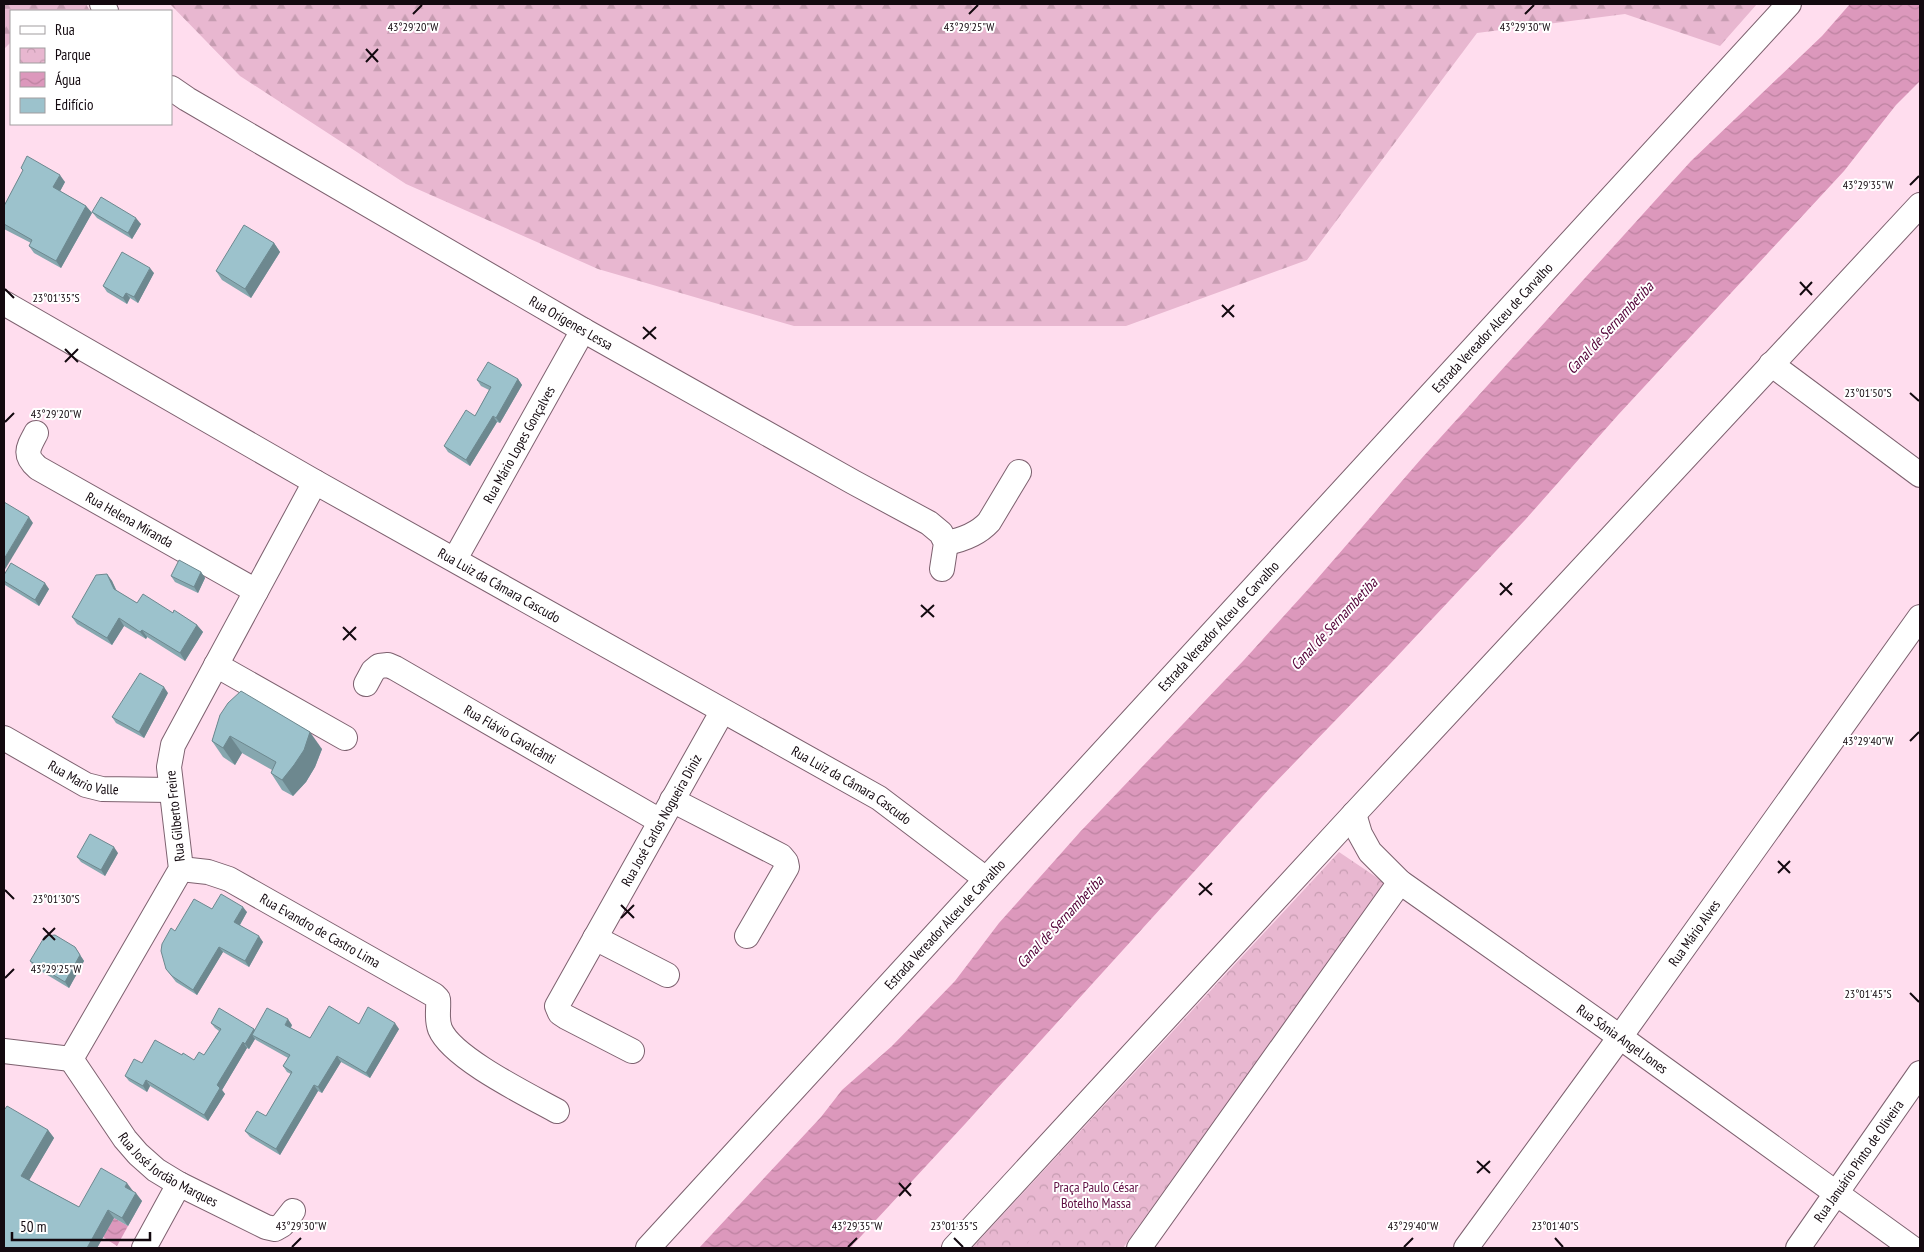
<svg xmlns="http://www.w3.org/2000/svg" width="1924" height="1252" font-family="'PT Sans Narrow',sans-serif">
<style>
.forest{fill:url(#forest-firs)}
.park{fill:url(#park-crowns)}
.pitch{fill:#e8b7d0}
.water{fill:url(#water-waves)}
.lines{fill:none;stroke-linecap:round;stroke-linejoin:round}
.minor-casing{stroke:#7d616f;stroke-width:26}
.minor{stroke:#fff;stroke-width:24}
.wall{fill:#86a7af}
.shaded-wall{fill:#6d888f}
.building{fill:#9cc2cc;stroke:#6d888f}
.ticks{fill:none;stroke:#13090f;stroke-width:2}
.labels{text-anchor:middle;stroke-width:4;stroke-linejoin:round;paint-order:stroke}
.street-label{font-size:14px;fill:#13090f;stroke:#fff}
.park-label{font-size:14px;fill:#5f0e42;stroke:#fff}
.water-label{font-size:15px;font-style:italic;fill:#530037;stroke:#fff}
.ticks-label{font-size:12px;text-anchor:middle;fill:#13090f;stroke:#fff;stroke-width:4;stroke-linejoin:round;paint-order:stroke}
</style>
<defs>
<pattern id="forest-firs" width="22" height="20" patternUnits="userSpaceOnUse" patternTransform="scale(1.25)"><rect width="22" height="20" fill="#e8b7d0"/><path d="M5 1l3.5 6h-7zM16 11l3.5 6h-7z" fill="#c69cb1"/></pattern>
<pattern id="park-crowns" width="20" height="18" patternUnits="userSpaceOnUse" patternTransform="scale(1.25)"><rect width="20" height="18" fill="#e8b7d0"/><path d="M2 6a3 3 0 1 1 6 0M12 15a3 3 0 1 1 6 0" fill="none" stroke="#c69cb1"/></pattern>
<pattern id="water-waves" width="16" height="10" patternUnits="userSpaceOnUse" patternTransform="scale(1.25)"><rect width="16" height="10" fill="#dc98bc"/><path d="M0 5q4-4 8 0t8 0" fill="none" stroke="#bc82a0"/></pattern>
</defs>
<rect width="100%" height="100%" fill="#fde"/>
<g class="forest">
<polygon points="4,4 86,4 90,11 11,11 11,42 4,49"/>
<polygon points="170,4 1757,4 1720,46 1625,14 1477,33 1307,260 1126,326 794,326 598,269 406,184 240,76"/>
</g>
<polygon class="park" points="1339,852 1385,883 1123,1248 972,1248"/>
<polygon class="pitch" points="1034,1234 1053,1248 1024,1248"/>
<g class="water">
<polygon points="1850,4 1920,4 1920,81 1896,105 1844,171 1618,415 1525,520 1389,665 1270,788 965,1124 850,1248 699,1248 821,1117 842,1090 892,1046 955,981 999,923 1080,832 1244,660 1311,586 1421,459 1691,161 1822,36"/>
<polygon points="114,1218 128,1226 117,1246 103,1237"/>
</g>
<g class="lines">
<g class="minor-casing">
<g id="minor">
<polyline points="102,4 106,11"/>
<path id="s1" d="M 171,88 L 187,99 L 583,330 L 853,482 L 929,523 L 941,533 L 946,543 L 942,569"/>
<path id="s2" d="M 4,303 L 315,482 L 879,798 L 986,879"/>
<polyline points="1771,364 1920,475"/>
<path id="s3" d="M 36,433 C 28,448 23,455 38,468 L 256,591"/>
<path d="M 946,543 C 962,540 978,534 989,522 L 1019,472"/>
<path id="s4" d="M 455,559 L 583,330"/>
<polyline points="216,665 345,738"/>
<path id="s5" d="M 366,684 L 373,671 L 379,666 L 388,665 L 395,668 L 660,821"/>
<path id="s6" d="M 4,738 L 86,785 L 102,789 L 170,790"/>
<polyline points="672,800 781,856 786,862 787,867 747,936"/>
<path id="s7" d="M 1354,814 L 1360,834 L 1370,852 L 1400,882 L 1620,1037 L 1912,1248"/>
<path id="s8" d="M 181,869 L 208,872 L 229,879 L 434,995 L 438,999 C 439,1010 436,1018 440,1029 C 452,1058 528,1095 557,1111"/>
<polyline points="595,938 667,975"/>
<polyline points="4,1051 71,1059 181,869 169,767 173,745 315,482"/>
<path id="s9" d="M 632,1051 L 566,1017 L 560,1013 L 557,1006 L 722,712"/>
<path id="s10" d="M 71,1059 L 125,1139 L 138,1154 L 156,1170 L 179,1184 L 266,1227 L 275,1229 L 282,1225 L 293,1211"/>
<polyline points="144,1248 179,1184"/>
<path id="s11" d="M 648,1248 L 1789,4"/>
<polyline points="954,1248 1354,814 1920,205"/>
<polyline points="1139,1248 1400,882"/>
<path id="s12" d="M 1466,1248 L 1620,1037 L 1920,617"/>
<path id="s13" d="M 1798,1248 L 1920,1073"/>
</g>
</g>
<use href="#minor" class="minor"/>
</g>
<g class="wall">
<polygon points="21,168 65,182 60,191 86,206 92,213 61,268 34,253 29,246 31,243 4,229 4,206 23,171"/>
<polygon points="92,212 141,224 132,239 97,218"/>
<polygon points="274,243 280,252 251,298 222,280 216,271"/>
<polygon points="154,273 138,303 130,298 127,304 107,292 103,286"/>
<polygon points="518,379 522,385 500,423 497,422 470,466 448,452 444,446 475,416 489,390 481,386 477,380"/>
<polygon points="201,572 205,578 198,593 175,582 171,576"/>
<polygon points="107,574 112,581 117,591 137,603 173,613 197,625 203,632 185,661 147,637 146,639 124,626 112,645 77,624 72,617"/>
<polygon points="4,575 49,589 39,606 5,585 4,583"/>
<polygon points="168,693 144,738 116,723 112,717"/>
<polygon points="220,715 322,749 315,767 306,782 293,796 282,790 271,773 272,770 242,753 235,765 223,757 212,741"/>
<polygon points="118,853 105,876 81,862 77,857"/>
<polygon points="212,909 247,912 240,925 263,942 249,967 223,952 197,995 176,982 166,969 175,931"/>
<polygon points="75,947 84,961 69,988 34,967 30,961"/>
<polygon points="211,1023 254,1029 255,1030 292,1025 291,1028 310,1038 359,1024 399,1029 370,1078 341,1062 322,1093 318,1091 280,1155 250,1137 245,1131 266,1116 291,1074 287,1072 283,1066 288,1058 256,1040 255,1039 249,1049 247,1048 222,1090 225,1094 208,1121 150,1086 147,1092 129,1081 125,1076 142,1063 182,1055 194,1060 204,1055 219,1031 215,1028"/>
<polygon points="4,1109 48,1130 54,1138 29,1180 79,1207 133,1191 132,1191 142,1201 128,1226 114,1218 97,1248 4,1248"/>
</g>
<g class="shaded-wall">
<polygon points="60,175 65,182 58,195 53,187"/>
<polygon points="86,206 92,213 61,268 56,261"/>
<polygon points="136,218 141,224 132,239 128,233"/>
<polygon points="274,243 280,252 251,298 245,289"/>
<polygon points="150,268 154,273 138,303 134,297"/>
<polygon points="126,293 130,298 127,304 123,298"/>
<polygon points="518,379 522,385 500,423 496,418"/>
<polygon points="493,416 497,422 470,466 466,460"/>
<polygon points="29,517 33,523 4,571 4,559"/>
<polygon points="201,572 205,578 198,593 194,587"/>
<polygon points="107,574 112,581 119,597 114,589"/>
<polygon points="45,583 49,589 39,606 35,600"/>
<polygon points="119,618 124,626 112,645 107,638"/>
<polygon points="197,625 203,632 185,661 180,653"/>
<polygon points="142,630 147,637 146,639 140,632"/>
<polygon points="164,687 168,693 144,738 139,732"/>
<polygon points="310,732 322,749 315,767 306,782 293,796 282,780"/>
<polygon points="230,736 242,753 235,765 223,748"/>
<polygon points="114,847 118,853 105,876 101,870"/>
<polygon points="243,907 247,912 238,928 234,922"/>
<polygon points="259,936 263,942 249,967 245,961"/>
<polygon points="219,947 223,952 197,995 193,990"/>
<polygon points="80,955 84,961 69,988 65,982"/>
<polygon points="288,1019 292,1025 289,1030 285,1025"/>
<polygon points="395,1023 399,1029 370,1078 366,1073"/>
<polygon points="254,1029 258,1035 252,1035 255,1039 249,1049 245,1044"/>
<polygon points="243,1042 247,1048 222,1090 225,1094 208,1121 204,1115 217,1085"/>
<polygon points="337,1056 341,1062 322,1093 318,1087"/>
<polygon points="146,1080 150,1086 147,1092 143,1086"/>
<polygon points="314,1085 318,1091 280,1155 276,1149"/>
<polygon points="48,1130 54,1138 27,1184 21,1176"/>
<polygon points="127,1183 133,1191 130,1195 125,1187"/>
<polygon points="136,1193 142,1201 128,1226 122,1218"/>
<polygon points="108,1210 114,1218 97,1248 87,1248"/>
</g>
<g class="building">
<polygon points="27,156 60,175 53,187 86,206 56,261 29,246 32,240 4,224 4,206 23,170 21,168"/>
<polygon points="101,197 136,218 128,233 92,212"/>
<polygon points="244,225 274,243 245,289 216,271"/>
<polygon points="122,252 150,268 134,297 126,293 123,298 103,286"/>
<polygon points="488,362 518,379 496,418 493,416 466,460 444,446 466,410 475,416 491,387 477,380"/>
<polygon points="4,502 29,517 4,559"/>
<polygon points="179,560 201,572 194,587 171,576"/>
<polygon points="11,563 45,583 35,600 4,581 4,575"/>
<polygon points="107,574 114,589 137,603 143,594 173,613 174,610 197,625 180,653 142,630 140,632 119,618 107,638 72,617 96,575"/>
<polygon points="140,673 164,687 139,732 112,717"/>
<polygon points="241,691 310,732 304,750 294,765 282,780 271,773 276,762 230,736 223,748 212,741 220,715 228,703"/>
<polygon points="90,834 114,847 101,870 77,857"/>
<polygon points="221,894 243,907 234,922 259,936 245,961 219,947 193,990 172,976 166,969 161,951 162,944 171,928 175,931 194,899 212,909"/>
<polygon points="55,935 75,947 80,955 65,982 30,961 45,936"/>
<polygon points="329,1006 359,1024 368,1007 395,1023 366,1073 337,1056 318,1087 314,1085 276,1149 245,1131 257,1111 266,1116 292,1072 283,1066 290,1055 252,1035 267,1008 288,1019 285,1025 310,1038"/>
<polygon points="219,1008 254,1029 245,1044 243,1042 217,1085 220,1088 204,1115 146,1080 143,1086 125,1076 134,1059 142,1063 155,1040 182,1055 183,1053 194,1060 199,1052 204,1055 221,1029 211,1023"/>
<polygon points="7,1106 48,1130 21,1176 79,1207 101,1168 127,1183 125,1187 136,1193 122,1218 108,1210 87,1248 4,1248 4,1109 5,1109"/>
</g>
<path class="ticks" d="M 413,14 L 422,5M 969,14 L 978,5M 1525,14 L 1534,5M 366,49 L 378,62M 366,62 L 378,49M 1910,185 L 1919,176M 1800,282 L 1812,295M 5,289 L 14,298M 1800,295 L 1812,282M 1222,305 L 1234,317M 1222,317 L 1234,305M 643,327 L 656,339M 643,339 L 656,327M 65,349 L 78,362M 65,362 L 78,349M 1910,393 L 1919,401M 5,422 L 14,413M 1500,583 L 1512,595M 1500,595 L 1512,583M 921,605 L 934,617M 921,617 L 934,605M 343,627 L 356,640M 343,640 L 356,627M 1910,741 L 1919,732M 1778,861 L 1790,873M 1778,873 L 1790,861M 1199,883 L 1212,895M 5,890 L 14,899M 1199,895 L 1212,883M 621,905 L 634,918M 621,918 L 634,905M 43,928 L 55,940M 43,940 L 55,928M 5,978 L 14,969M 1910,993 L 1919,1002M 1477,1161 L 1490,1173M 1477,1173 L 1490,1161M 899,1183 L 911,1196M 899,1196 L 911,1183M 954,1238 L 963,1247M 1555,1238 L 1563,1247M 292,1247 L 301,1238M 848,1247 L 857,1238M 1404,1247 L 1413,1238"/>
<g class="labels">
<g class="street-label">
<text dy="5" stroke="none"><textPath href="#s1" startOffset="464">Rua Orígenes Lessa</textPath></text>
<text dy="5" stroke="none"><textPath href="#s11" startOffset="1249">Estrada Vereador Alceu de Carvalho</textPath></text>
<text dy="5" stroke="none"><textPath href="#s4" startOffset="131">Rua Mário Lopes Gonçalves</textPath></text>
<text dy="5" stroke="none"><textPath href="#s3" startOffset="145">Rua Helena Miranda</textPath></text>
<text dy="5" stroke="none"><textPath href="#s2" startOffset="570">Rua Luiz da Câmara Cascudo</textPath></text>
<text dy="5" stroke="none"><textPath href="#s11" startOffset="844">Estrada Vereador Alceu de Carvalho</textPath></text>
<text dy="5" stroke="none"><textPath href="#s5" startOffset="172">Rua Flávio Cavalcânti</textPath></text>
<text dy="5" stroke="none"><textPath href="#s6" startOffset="90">Rua Mario Valle</textPath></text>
<text dy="5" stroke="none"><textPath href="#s2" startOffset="975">Rua Luiz da Câmara Cascudo</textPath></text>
<text transform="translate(175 816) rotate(-96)" y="5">Rua Gilberto Freire</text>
<text dy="5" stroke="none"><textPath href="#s9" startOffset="302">Rua José Carlos Nogueira Diniz</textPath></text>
<text dy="5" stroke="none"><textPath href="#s11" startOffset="439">Estrada Vereador Alceu de Carvalho</textPath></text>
<text dy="5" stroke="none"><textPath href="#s8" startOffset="154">Rua Evandro de Castro Lima</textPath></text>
<text dy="5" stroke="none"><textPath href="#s12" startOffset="389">Rua Mário Alves</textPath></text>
<text dy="5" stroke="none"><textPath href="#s7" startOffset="356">Rua Sônia Angel Jones</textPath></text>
<text dy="5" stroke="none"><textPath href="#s13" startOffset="106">Rua Januário Pinto de Oliveira</textPath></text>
<text dy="5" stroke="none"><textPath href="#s10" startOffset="150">Rua José Jordão Marques</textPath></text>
</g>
<g class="park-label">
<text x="1096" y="1192">Praça Paulo César<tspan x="1096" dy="16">Botelho Massa</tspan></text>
</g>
<g class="water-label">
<text transform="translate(1610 328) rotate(-47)" y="5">Canal de Sernambetiba</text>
<text transform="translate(1334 624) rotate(-47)" y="5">Canal de Sernambetiba</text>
<text transform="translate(1060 922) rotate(-47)" y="5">Canal de Sernambetiba</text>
</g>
</g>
<g class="ticks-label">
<text x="413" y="31">43°29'20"W</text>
<text x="969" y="31">43°29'25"W</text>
<text x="1525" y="31">43°29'30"W</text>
<text x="1868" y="189">43°29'35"W</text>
<text x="56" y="302">23°01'35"S</text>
<text x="1868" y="397">23°01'50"S</text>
<text x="56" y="418">43°29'20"W</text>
<text x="1868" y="745">43°29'40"W</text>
<text x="56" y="903">23°01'30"S</text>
<text x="56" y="973">43°29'25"W</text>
<text x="1868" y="998">23°01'45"S</text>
<text x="301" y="1230">43°29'30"W</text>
<text x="857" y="1230">43°29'35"W</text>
<text x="954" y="1230">23°01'35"S</text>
<text x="1413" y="1230">43°29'40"W</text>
<text x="1555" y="1230">23°01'40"S</text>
</g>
<rect width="1924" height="1252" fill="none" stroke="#13090f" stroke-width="10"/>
<rect x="10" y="10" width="162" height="115" fill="#ffffff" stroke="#a19d9f"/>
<rect x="20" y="26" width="25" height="8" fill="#ffffff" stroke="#a19d9f"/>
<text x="55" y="35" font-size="15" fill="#13090f">Rua</text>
<rect x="20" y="48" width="25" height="15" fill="url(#park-crowns)" stroke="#a19d9f"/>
<text x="55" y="60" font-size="15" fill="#13090f">Parque</text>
<rect x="20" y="72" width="25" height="15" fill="url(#water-waves)" stroke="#a19d9f"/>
<text x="55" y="85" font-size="15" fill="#13090f">Água</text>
<rect x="20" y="98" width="25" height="15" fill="#9cc2cc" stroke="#a19d9f"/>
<text x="55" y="110" font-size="15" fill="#13090f">Edifício</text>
<path d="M12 1232v8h138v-8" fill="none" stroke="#13090f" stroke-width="2.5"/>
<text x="20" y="1232" font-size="15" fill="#13090f" stroke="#ffffff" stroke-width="4" paint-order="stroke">50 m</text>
</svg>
